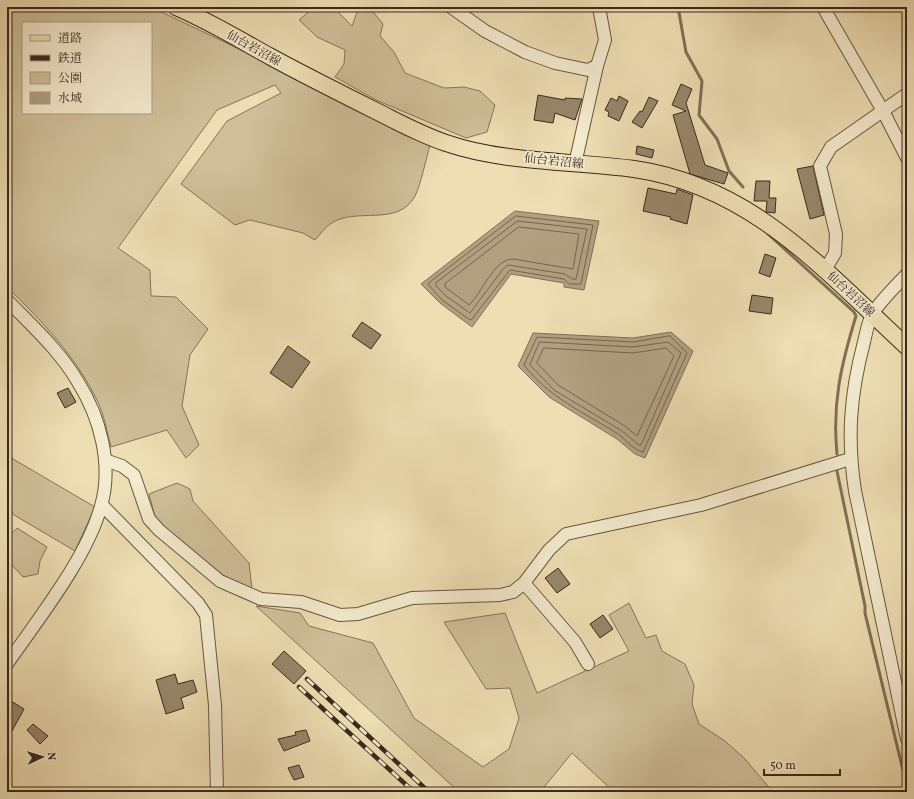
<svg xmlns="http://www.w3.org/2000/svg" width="914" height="799" font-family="Vollkorn,'Noto Serif JP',serif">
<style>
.green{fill:#cfbf99;stroke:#84745a;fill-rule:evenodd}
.water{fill:#b0a080;stroke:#807058}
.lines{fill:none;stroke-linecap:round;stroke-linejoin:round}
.shore{stroke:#74644e;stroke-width:1}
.stream{stroke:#807058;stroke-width:3}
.building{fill:#97876b;stroke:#38291c}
.minor-casing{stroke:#665642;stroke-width:14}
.major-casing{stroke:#38291c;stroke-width:18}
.minor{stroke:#f4eace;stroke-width:12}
.major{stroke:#eedeb3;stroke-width:16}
.rail-casing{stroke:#38291c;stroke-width:4.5}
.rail{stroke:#f4eace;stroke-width:3;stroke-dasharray:9;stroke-linecap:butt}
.labels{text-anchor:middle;stroke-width:3.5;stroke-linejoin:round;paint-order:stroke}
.street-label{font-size:12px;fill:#38291c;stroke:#f4eace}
</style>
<rect width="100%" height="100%" fill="#eedeb3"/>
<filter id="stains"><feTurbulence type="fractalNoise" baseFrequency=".005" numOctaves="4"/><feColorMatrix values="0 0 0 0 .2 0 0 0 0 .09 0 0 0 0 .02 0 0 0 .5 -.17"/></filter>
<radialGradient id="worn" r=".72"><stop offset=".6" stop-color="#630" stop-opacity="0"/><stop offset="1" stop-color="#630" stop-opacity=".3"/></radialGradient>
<g class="green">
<path d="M 7,7 L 151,7 L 231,45 L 404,135 L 430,145 C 426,159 421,184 415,196 C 398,228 355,206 330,224 C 324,228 320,235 315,240 L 303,233 L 250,220 L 235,225 L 181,184 L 227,121 L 281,93 L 275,85 L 217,110 L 118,248 L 150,270 L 151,296 L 176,297 L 208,329 L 190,355 L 182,406 L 199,445 L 186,458 L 167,430 L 111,447 C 107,432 104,414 97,400 C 76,357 41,320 7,287 ZM 23,23 L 151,23 L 151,113 L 23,113 Z"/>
<polygon points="314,7 333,7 352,26 359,7 369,7 383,24 380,36 394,52 405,73 444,88 464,87 480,91 495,105 487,132 466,138 376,100 335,77 344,64 345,50 317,37 299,20"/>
<polygon points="7,450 13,459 95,507 75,551 14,515 7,503"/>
<polygon points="177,483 190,489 193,501 249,563 252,589 227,578 168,532 155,517 149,494"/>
<polygon points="17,528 47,547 40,561 38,574 23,577 12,565 7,566 7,538"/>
<polygon points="629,603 646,638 656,635 662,651 685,664 694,685 692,704 699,724 725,741 744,758 773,792 614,792 572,753 540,792 459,792 256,606 300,613 309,626 373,643 414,718 483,767 509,749 519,718 510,688 486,689 444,622 505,613 537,693 629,651 609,615"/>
</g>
<g class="water">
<polygon points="515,211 599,221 584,290 564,287 564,283 511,274 472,327 440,303 421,284"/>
<polygon points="671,332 693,351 645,458 635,454 617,439 549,397 518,366 533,333 633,338"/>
</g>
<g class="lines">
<g class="shore">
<polygon points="516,216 593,225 581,284 569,284 564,279 510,270 472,319 470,320 442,300 428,284"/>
<polygon points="518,221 587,229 576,279 572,279 565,274 508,265 503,269 470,313 446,296 436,286 436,283"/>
<path d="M 519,227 L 579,234 L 573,269 L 513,259 C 494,259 482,293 469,305 L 445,287 L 445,284 Z"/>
<path d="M 670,336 L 687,353 L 643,452 C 633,450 626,440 618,434 C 585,413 548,397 524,365 L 537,337 L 633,342 Z"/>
<polygon points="540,342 633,347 668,342 681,353 641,445 639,445 622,431 554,390 530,365"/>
<polygon points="544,348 633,353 666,348 674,356 637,436 625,426 558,385 537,363"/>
</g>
<g class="stream">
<polyline points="678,7 686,52 702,81 699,115 717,139 729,171 743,187"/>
<path d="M 768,234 L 854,312 L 856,316 C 841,365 832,403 837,454"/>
<polyline points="837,471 865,606 865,613 907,787"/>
</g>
</g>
<g class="building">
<polygon points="681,84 692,89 686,103 705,165 728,173 724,184 690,174 673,115 686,111 672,105"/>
<polygon points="538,95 565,100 565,98 582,99 575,120 555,113 553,123 534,120"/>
<polygon points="619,96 628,101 619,121 608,116 609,112 605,110 611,98 617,101"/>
<polygon points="649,97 658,101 642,128 632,122 640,111 642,112"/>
<polygon points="637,146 654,150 652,158 636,154"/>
<polygon points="813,166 824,215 810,219 797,169"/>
<polygon points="756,181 770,181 769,198 776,198 775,213 766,212 767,201 754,201"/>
<polygon points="648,188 676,194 677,189 693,195 687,224 670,219 671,217 643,211"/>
<polygon points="765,254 776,258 770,277 759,273"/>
<polygon points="752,295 773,298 771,314 749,311"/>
<polygon points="362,322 381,335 371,349 352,336"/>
<polygon points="288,346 310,362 292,388 270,373"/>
<polygon points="68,388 76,402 65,408 57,393"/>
<polygon points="558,568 570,584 557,593 545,578"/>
<polygon points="603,615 613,629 600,638 590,624"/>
<polygon points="284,651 306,671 294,684 272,664"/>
<polygon points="175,674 178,684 193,680 197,692 181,698 184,708 166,714 156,680"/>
<polygon points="11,701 24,709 7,740 7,708"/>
<polygon points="33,724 48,736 40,744 27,730"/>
<polygon points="306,730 310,741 284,751 278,739 296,735 295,732"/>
<polygon points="299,765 304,777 294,780 288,768"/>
</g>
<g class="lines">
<g class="minor-casing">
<g id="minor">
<polyline points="451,7 485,31 525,52 555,63 588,70 597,66"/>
<polyline points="823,7 883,111 907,158"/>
<polyline points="575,164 597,66 605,40 599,7"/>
<polyline points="825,270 835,253 836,234 820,166 831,147 907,94"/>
<path d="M 907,274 C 896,286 882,299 873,313 C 868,321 866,334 864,342 C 850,395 847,438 855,491 L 907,739"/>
<path d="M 7,300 C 32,326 60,351 78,382 C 100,417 113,465 101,506 C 87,558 38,619 7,664"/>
<polyline points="105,460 122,466 134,475 149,519 159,530 220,581 261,599 301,602 340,615 358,614 412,598 500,595 513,592 524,583 549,550 566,534 701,505 850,459"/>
<polyline points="102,505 198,603 206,615 215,705 217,792"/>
<polyline points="524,583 575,642 588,664"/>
</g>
</g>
<g class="major-casing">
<path id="major" d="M 176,7 C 209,21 240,40 271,57 C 306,76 342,94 378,112 C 400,123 422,135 446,143 C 504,163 574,161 634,169 C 752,186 824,270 907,347"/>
</g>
<use href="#minor" class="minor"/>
<use href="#major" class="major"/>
<g class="rail-casing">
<g id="rail">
<polyline points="307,679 429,792"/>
<polyline points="299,687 414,792"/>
</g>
</g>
<use href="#rail" class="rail"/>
</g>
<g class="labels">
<g class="street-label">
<text transform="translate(254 48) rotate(29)" y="4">仙台岩沼線</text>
<text transform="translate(554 161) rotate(6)" y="4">仙台岩沼線</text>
<text transform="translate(851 294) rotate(43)" y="4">仙台岩沼線</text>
</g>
</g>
<rect width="914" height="799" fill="none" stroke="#eedeb3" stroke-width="24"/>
<rect x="8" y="8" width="898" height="783" fill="none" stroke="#38291c" stroke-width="2"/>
<rect x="12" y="12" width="890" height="775" fill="none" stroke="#38291c"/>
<rect x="22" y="22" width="130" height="92" fill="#f4eace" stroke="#a99d87"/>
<rect x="30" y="35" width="20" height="6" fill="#eedeb3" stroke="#a99d87"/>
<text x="58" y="42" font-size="12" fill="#38291c">道路</text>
<rect x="30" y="55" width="20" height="6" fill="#38291c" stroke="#a99d87"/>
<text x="58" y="62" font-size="12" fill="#38291c">鉄道</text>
<rect x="30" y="72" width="20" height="12" fill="#cfbf99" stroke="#a99d87"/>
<text x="58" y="82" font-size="12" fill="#38291c">公園</text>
<rect x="30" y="92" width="20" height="12" fill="#b0a080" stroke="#a99d87"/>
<text x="58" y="102" font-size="12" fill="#38291c">水域</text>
<g transform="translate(42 757) rotate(86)" stroke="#f4eace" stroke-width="3" paint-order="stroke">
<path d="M0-3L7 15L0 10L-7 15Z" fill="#38291c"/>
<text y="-6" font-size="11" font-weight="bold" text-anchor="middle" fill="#38291c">N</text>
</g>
<path d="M764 769v6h76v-6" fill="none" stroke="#38291c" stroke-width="2"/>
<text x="770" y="769" font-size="12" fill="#38291c" stroke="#f4eace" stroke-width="3" paint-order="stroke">50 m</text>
<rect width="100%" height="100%" filter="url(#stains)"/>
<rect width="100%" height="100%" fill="url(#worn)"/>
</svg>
